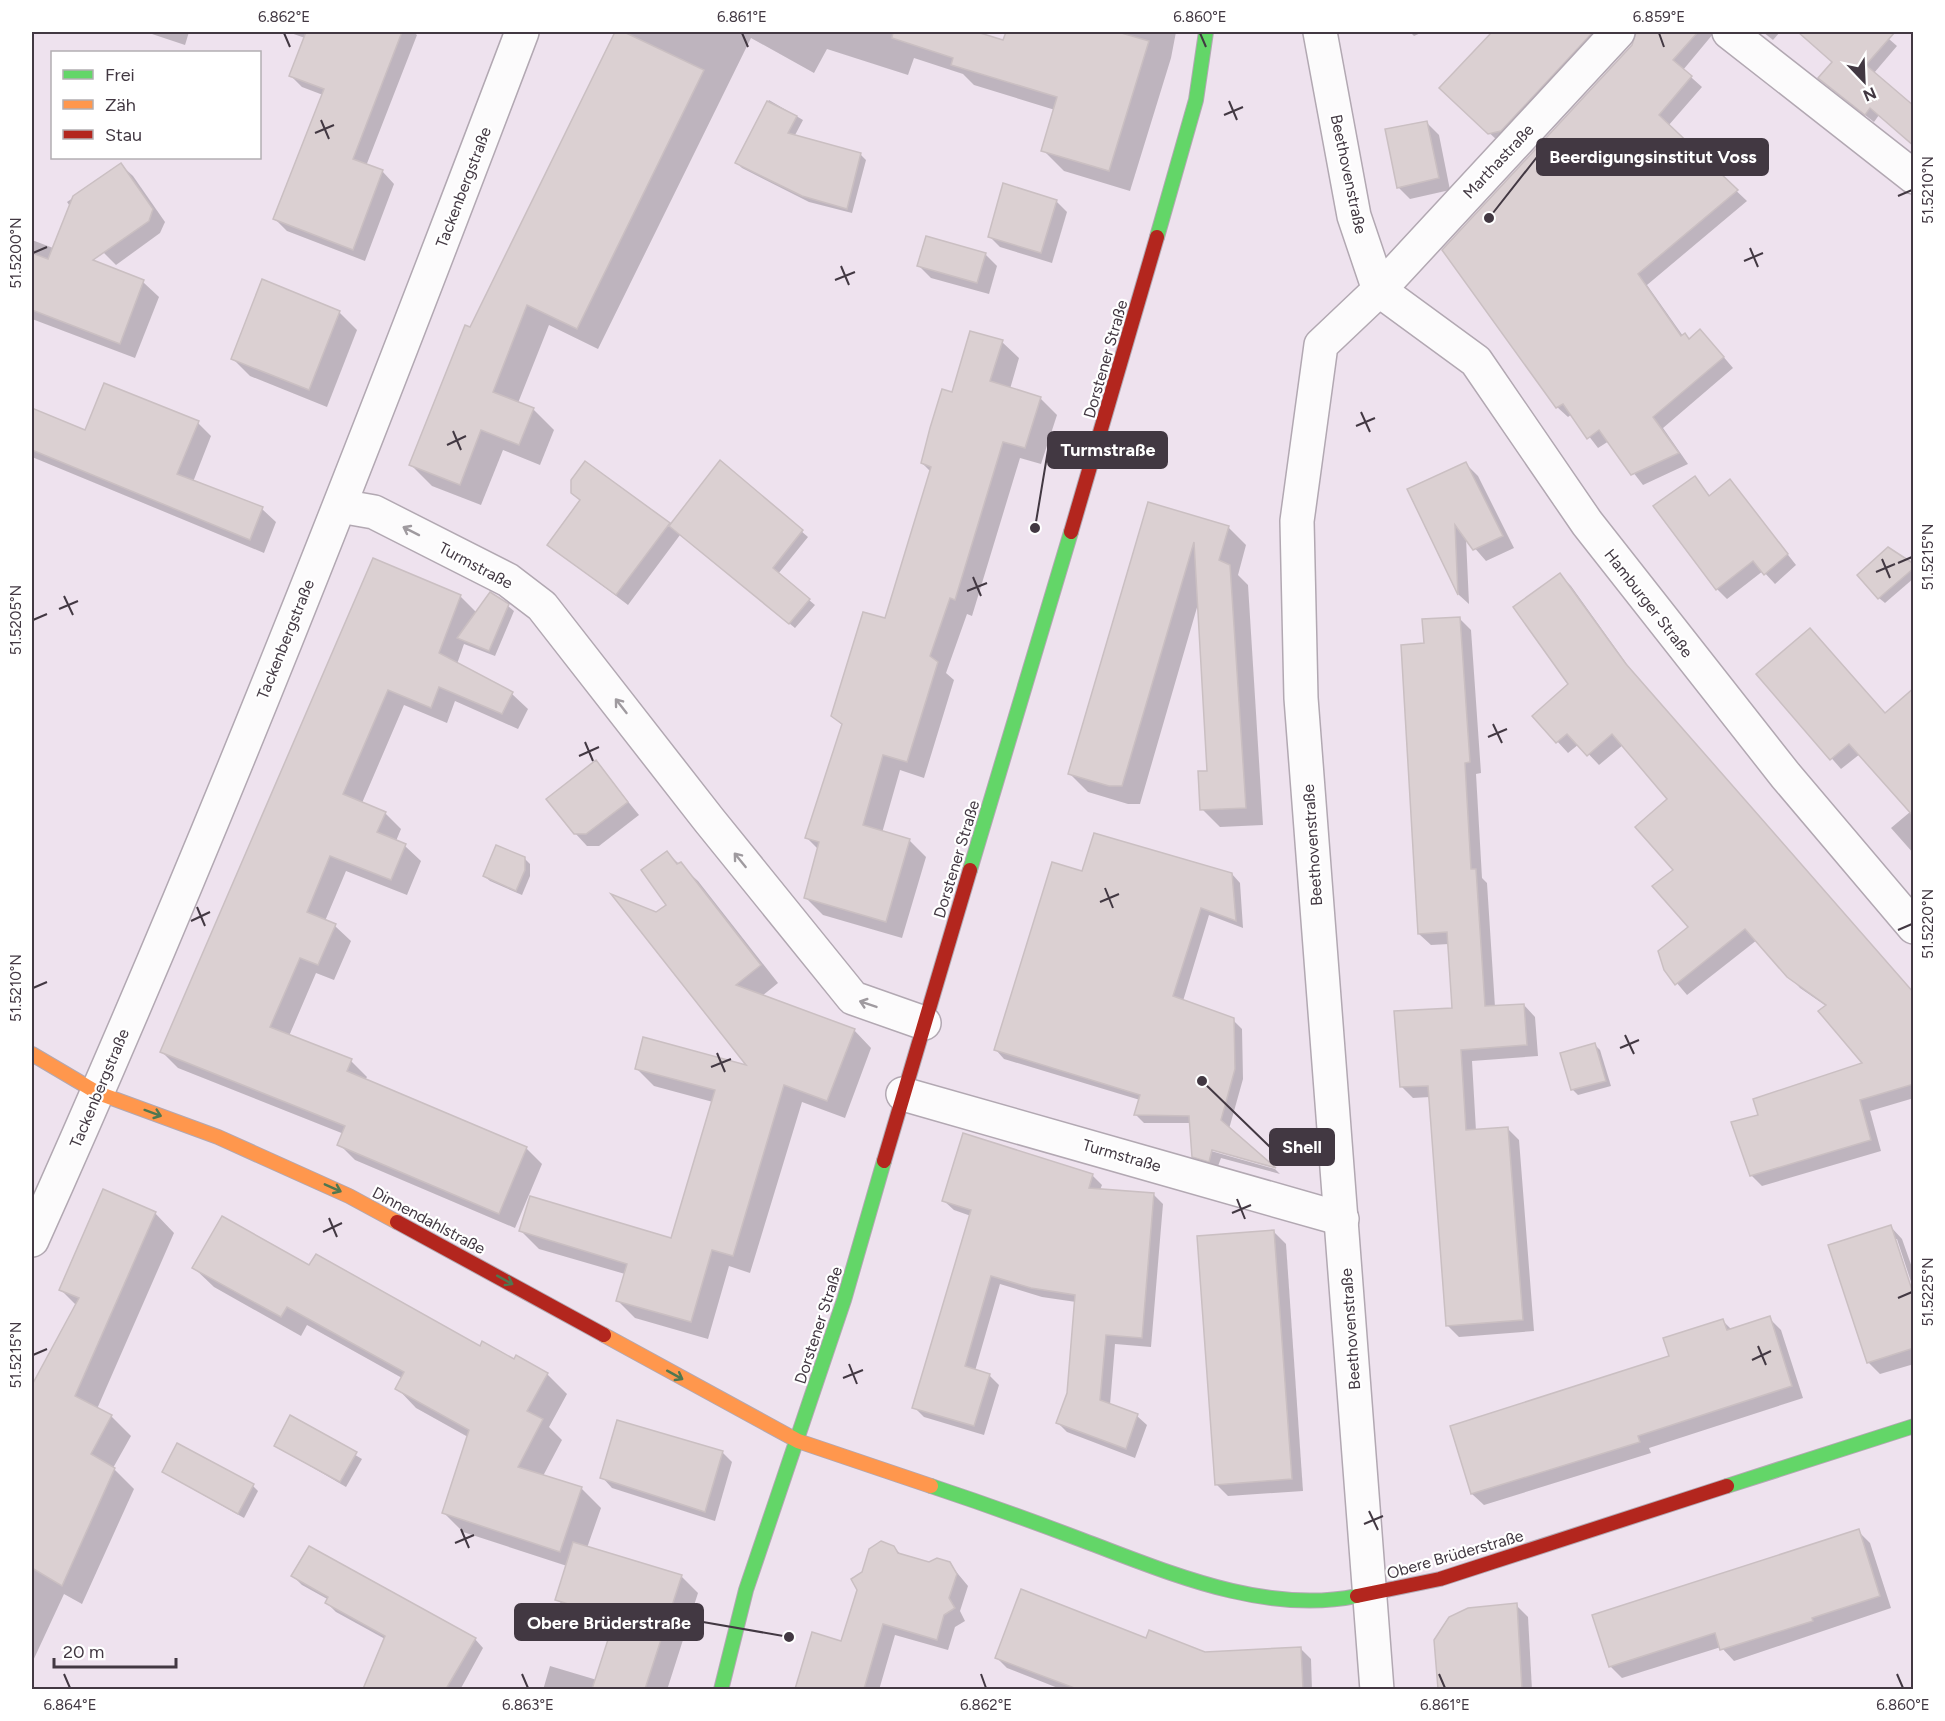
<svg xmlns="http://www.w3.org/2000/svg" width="1945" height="1721" font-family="Figtree,sans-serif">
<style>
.shadow{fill:#0003}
.building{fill:#dbd0d2;stroke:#cabfc2;stroke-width:1.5}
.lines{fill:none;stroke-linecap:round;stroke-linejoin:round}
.street-casing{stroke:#b2a8b2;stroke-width:36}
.fast-casing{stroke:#b2a8b2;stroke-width:16}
.slow-casing{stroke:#b2a8b2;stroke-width:16}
.jam-casing{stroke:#b2a8b2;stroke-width:16}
.street{stroke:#fcfbfc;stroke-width:33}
.fast{stroke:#63d668;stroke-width:14}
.slow{stroke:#ff974d;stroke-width:14}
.jam{stroke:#b3261e;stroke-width:14}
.oneway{stroke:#9f9a9f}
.oneway2{stroke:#4f7751}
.ticks{fill:none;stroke:#423842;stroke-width:2}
.labels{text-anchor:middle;stroke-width:4.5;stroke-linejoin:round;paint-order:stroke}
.street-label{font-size:16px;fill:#423842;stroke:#fff}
.leader{fill:none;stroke:#423842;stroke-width:2}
.callout-dot{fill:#423842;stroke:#fff;stroke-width:2}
.callout{fill:#423842;stroke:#423842;stroke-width:2}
.callout-label{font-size:18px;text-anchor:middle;font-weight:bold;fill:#fff}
.neatline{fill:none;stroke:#423842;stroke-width:2}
.ticks-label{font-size:15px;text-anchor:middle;fill:#423842}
</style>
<rect width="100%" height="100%" fill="#eee2ee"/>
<g class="shadow">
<polygon points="146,32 189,32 185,45"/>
<polygon points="288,32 413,32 417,35 366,166 383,172 394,184 365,261 287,231 275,219 323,95 302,87 290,75 305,38"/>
<polygon points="617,32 972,32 1004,41 1007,32 1176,32 1171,58 1130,191 1064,171 1043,150 1055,110 974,85 963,74 914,58 908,75 827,49 814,73 751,38 598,349 549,325 518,403 533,409 554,430 540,465 503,450 481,505 432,486 411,465 471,329"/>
<polygon points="1410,32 1423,32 1414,36"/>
<polygon points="1495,32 1613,32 1500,143 1442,88"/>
<polygon points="1637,32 1710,32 1713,34 1683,70 1702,87 1668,126 1747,201 1647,285 1683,336 1690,340 1710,341 1733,368 1663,428 1688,464 1643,485 1609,441 1598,448 1572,414 1568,417 1557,407"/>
<polygon points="1763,32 1780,32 1773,40"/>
<polygon points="1799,32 1881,32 1897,46 1874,73 1879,115 1874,122 1828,86 1834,62"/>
<polygon points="769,100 803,120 794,137 861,155 866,160 852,213 809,202 742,168 737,163"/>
<polygon points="1427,123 1439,135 1450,190 1410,199 1398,187"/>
<polygon points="121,165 133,176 165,222 160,233 116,265 104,253 67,202"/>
<polygon points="1056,201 1067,212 1052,263 1000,247 989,236"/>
<polygon points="32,240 143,282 159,297 135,358 32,319"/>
<polygon points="985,254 997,266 989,294 931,278 919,266"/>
<polygon points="339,312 357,330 327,407 250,376 232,358"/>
<polygon points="1002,342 1019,358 1010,389 1040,398 1057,415 1041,464 1020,458 972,616 967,614 946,673 954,680 924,778 900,770 882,833 909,840 926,857 902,938 823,915 806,898 819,850 807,838 843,726 833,716 886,620 931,472 922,463 953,393"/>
<polygon points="32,410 86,432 198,423 211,436 193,482 262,509 276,522 264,553 32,457"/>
<polygon points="721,462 808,537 778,574 815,605 795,628 680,535 628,605 549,545 670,526"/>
<polygon points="1466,464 1478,476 1514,548 1486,561 1466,538 1469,604 1459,595 1409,490"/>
<polygon points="1695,478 1710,496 1730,481 1796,565 1775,584 1763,571 1727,599 1717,589"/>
<polygon points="1149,504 1228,527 1246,545 1238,575 1248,585 1263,825 1220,827 1202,809 1208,773 1198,604 1140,804 1128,804 1088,792 1070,774"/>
<polygon points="374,560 460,596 477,613 508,606 514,611 495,656 464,644 457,664 512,694 528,709 518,729 455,701 447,723 404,705 362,803 385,813 401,829 396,841 405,846 421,861 407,895 346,871 325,921 335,926 351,941 334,980 316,973 289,1036 351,1061 367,1077 365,1080 526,1148 542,1164 515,1228 355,1160 339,1144 344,1134 178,1068 162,1052"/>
<polygon points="1914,566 1914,578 1885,603 1879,598"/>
<polygon points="1560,575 1571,586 1636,677 1914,996 1914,1098 1870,1111 1881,1151 1762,1186 1751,1175 1760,1116 1864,1064 1826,1006 1800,988 1757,940 1687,995 1665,969 1690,928 1675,870 1669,800 1623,745 1599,765 1579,744 1568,753 1534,716 1570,685"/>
<polygon points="1459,618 1471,630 1481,773 1476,774 1482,878 1487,883 1495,1007 1524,1005 1535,1017 1538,1056 1472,1061 1476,1131 1507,1128 1519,1140 1534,1331 1459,1337 1447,1325 1430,1097 1413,1098 1402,1087 1454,1009 1449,944 1431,945 1419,934 1425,645"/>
<polygon points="1758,674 1886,714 1914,712 1914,854 1891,828 1910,812 1860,754 1841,769"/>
<polygon points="596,762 639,815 599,846 587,846 575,833"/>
<polygon points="667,853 698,881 778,983 762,996 854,1030 871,1048 845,1118 802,1102 750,1273 729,1266 708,1339 635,1318 617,1300 625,1274 539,1249 521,1231 672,1240 713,1102 654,1086 636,1068 750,1067 656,914 668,905"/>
<polygon points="524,858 530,864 530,876 522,895 490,881 484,876"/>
<polygon points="1083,873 1232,874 1240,883 1243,928 1209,915 1183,1001 1233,1020 1242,1029 1243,1079 1229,1129 1204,1149 1275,1169 1280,1174 1221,1158 1217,1169 1202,1165 1193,1156 1191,1123 1144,1123 1136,1115 1140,1100 1004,1059 996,1050"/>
<polygon points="1595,1045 1600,1050 1611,1086 1578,1095 1573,1090 1562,1054"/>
<polygon points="1092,1175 1102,1185 1100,1190 1154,1195 1163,1204 1151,1347 1115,1344 1110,1405 1137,1416 1147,1425 1135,1458 1067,1432 1058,1423 1068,1394 1076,1302 1042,1297 1000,1284 975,1371 989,1375 999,1385 984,1435 924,1417 914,1407 971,1216 954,1210 944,1201"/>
<polygon points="155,1213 174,1233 97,1409 111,1416 131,1436 113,1468 134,1489 82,1604 64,1594 32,1663 32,1436 35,1430 32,1427 32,1388 76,1305 60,1289"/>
<polygon points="1891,1227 1902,1239 1914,1273 1914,1291 1897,1239 1894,1239 1914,1300 1914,1364 1880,1374 1868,1362"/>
<polygon points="1274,1232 1286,1244 1303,1491 1228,1496 1216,1484"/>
<polygon points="310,1267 480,1348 547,1374 567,1394 549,1427 562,1440 543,1476 581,1488 601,1508 587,1548 681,1576 698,1593 667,1690 543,1690 550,1666 597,1680 613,1628 573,1616 557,1599 567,1566 463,1532 444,1513 468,1437 416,1408 397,1388 402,1378 307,1325 301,1336 214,1287 194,1268"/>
<polygon points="1769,1318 1781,1330 1803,1398 1649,1448 1651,1453 1484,1505 1472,1494 1723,1321 1732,1330"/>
<polygon points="291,1417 362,1459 346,1487 276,1446"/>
<polygon points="722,1452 732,1462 715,1521 612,1488 602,1477"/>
<polygon points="163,1472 253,1486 258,1491 244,1518"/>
<polygon points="1858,1531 1870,1543 1891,1608 1734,1661 1721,1647 1622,1678 1610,1666"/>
<polygon points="894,1547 902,1556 929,1564 949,1563 968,1586 960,1611 965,1621 955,1627 948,1650 895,1635 879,1690 797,1690 813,1634 842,1643"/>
<polygon points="293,1576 475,1639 483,1648 460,1690 404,1690 381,1680 385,1639 336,1612 327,1603 329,1600 302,1585"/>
<polygon points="1516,1605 1528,1617 1532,1690 1439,1690 1436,1640"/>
<polygon points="1147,1640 1205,1653 1300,1648 1311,1659 1312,1690 1063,1690 1007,1668 996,1657"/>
</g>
<g class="building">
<polygon points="306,32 402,32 353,159 383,170 353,250 273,219 324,89 289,76"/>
<polygon points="615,32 624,32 704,70 577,329 527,305 493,392 534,408 519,445 481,430 460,485 409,465 465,325 470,327"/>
<polygon points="893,32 977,32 1003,40 1006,32 1118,32 1149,41 1109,171 1041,151 1057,97 951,65 953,58 892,38"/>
<polygon points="1492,32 1593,32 1501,131 1488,134 1439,88"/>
<polygon points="1636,32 1698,32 1673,60 1692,76 1659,115 1738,190 1638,274 1681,336 1685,333 1689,339 1700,329 1724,357 1653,417 1679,453 1631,475 1599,430 1587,439 1563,404 1556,408 1442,250 1632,45"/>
<polygon points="1798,32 1895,32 1866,65 1914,106 1914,146 1870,108 1865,115 1818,78 1832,62"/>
<polygon points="767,101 797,116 788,133 861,153 847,209 802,196 735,163"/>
<polygon points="1427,121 1439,178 1397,188 1385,129"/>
<polygon points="121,163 153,209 149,221 93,260 144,280 120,344 32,310 32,253 48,259 73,196"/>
<polygon points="1003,183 1057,200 1041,253 988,237"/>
<polygon points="926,236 986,253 977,283 917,266"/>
<polygon points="262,279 340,311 309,390 231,359"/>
<polygon points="970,331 1003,340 990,381 1041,397 1025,448 1003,442 955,600 950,598 930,656 938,662 907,762 883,755 863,825 910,839 886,922 804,898 819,842 805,838 842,724 831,716 863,612 885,618 931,467 921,463 930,428 942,389 952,392"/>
<polygon points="104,383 199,421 177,474 263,507 250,540 32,450 32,408 85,430"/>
<polygon points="720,460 803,530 773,568 810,599 789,624 669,526"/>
<polygon points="585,461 670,523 616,595 547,545 580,500 571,493 571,480"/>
<polygon points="1466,462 1503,536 1473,550 1455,525 1458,595 1407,489"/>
<polygon points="1695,476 1709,496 1730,479 1788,554 1764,575 1753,561 1716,590 1653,506"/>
<polygon points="1148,502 1229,526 1219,560 1230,565 1246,808 1200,810 1198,771 1207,771 1194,542 1122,786 1109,786 1068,774"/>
<polygon points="1888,547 1914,564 1914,568 1878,599 1857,575"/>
<polygon points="373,558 461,595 439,653 513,692 502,714 439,687 431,708 388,690 343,794 386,812 377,832 406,844 391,880 330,856 307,912 336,924 318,965 300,958 270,1027 352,1059 347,1071 527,1147 499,1214 337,1145 345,1126 160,1052"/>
<polygon points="1560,573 1626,664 1914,993 1914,1084 1860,1100 1871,1140 1750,1176 1731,1122 1758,1115 1753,1099 1862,1063 1818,1011 1826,1005 1787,977 1745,929 1675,985 1664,970 1658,951 1688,927 1652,886 1673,870 1635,827 1667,799 1612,734 1587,756 1567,734 1556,743 1532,716 1568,684 1513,607"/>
<polygon points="490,592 509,604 489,651 457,638"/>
<polygon points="1460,617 1470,762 1465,763 1471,869 1476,869 1485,1006 1524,1004 1527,1045 1461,1050 1466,1130 1508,1127 1523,1320 1446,1326 1428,1086 1400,1087 1394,1011 1452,1008 1447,932 1418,934 1401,645 1424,643 1422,619"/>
<polygon points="1810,628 1885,713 1914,688 1914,817 1849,744 1830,760 1756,674"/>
<polygon points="596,760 628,802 586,834 574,834 546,799"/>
<polygon points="1094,833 1232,873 1236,921 1201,908 1173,996 1234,1018 1235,1069 1221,1120 1276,1168 1212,1150 1209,1162 1192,1157 1189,1116 1134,1115 1140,1095 994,1050 1052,862 1082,871"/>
<polygon points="496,845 525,857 525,870 516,891 483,876"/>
<polygon points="667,851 677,864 681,862 761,965 736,985 855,1029 827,1101 784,1085 733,1256 712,1250 691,1322 616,1301 627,1264 519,1231 530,1196 671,1238 715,1090 635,1069 643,1037 746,1065 611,894 656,912 666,905 641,870"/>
<polygon points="1595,1043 1606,1081 1571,1090 1560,1053"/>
<polygon points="963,1133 1093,1174 1089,1188 1154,1193 1142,1338 1106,1335 1100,1400 1138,1414 1126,1449 1056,1423 1067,1393 1075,1295 1031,1288 991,1276 965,1366 990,1374 974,1426 912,1408 971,1210 942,1201"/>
<polygon points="103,1189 156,1212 75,1396 112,1415 91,1454 115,1468 62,1586 32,1568 32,1385 79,1298 59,1290"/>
<polygon points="222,1216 309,1265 316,1254 480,1346 482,1341 514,1359 516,1355 548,1373 527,1411 543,1419 518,1467 582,1487 560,1552 442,1513 469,1430 395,1389 404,1372 287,1307 281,1317 192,1268"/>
<polygon points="1891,1225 1914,1296 1914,1348 1867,1363 1828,1245"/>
<polygon points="1274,1230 1292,1479 1215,1485 1197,1236"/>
<polygon points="1770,1316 1792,1386 1638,1436 1640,1442 1471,1494 1450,1426 1669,1356 1663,1338 1723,1319 1727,1330"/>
<polygon points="290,1415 357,1452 340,1482 274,1446"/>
<polygon points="617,1420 723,1451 705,1512 600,1478"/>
<polygon points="177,1443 254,1484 238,1514 162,1472"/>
<polygon points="1859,1529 1880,1596 1812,1618 1813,1621 1720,1650 1715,1633 1609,1667 1592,1615"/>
<polygon points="881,1541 894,1546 898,1553 929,1562 937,1558 950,1562 957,1574 949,1598 955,1608 944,1615 937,1640 883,1624 864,1689 795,1689 812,1632 841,1641 857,1590 851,1579 862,1572 869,1549"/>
<polygon points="573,1542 682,1575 645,1689 592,1689 615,1618 555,1600"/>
<polygon points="309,1546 476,1638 446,1689 363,1689 385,1636 325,1603 328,1597 291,1576"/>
<polygon points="1021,1589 1146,1638 1149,1630 1205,1652 1301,1647 1303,1689 1077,1689 995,1658"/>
<polygon points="1517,1603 1522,1689 1438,1689 1434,1640 1449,1617 1468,1608"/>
</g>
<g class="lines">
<g class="street-casing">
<g id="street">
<polyline points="1320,32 1354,216 1379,290 1321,345 1297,521 1301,698 1377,1690"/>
<polyline points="1618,32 1379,290 1476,361 1587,523 1786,776 1914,927"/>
<polyline points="1729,32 1914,177"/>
<polyline points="340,506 374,512 508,580 542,606 709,820 853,998 924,1023"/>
<polyline points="903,1094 1342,1219"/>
<path d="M 32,1240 C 210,844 368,438 522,32"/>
</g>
</g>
<g class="fast-casing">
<g id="fast">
<polyline points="1157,237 1196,100 1206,32"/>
<polyline points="970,870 1071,532"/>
<path d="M 931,1486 C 982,1503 1032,1521 1082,1540 C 1168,1572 1264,1615 1357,1596"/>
<polyline points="1727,1486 1914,1426"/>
<polyline points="721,1690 746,1590 844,1300 884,1161"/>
</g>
</g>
<g class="slow-casing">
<g id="slow">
<polyline points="32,1054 98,1093 218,1137 349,1196 397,1222"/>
<polyline points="604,1335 798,1441 931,1486"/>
</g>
</g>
<g class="jam-casing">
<g id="jam">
<polyline points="1071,532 1157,237"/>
<polyline points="884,1161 970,870"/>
<polyline points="397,1222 604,1335"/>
<polyline points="1357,1596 1440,1579 1727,1486"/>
</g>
</g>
<use href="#street" class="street"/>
<use href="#fast" class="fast"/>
<use href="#slow" class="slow"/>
<use href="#jam" class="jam"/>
</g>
<defs><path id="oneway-shaft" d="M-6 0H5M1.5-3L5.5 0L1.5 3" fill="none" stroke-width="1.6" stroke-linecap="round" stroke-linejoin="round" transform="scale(1.5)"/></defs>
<g class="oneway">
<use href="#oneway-shaft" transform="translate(411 531) rotate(-153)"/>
<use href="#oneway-shaft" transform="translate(621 706) rotate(-128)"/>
<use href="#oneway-shaft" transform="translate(740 860) rotate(-129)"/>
<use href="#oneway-shaft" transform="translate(868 1004) rotate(-161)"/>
</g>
<g class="oneway2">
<use href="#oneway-shaft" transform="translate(153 1113) rotate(20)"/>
<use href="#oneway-shaft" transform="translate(333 1188) rotate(24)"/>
<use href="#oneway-shaft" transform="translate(505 1280) rotate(29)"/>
<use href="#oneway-shaft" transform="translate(675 1375) rotate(29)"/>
</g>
<path class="ticks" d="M 284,33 L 290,47M 742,33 L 748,47M 1200,33 L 1206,47M 1659,33 L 1664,47M 1229,101 L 1237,120M 1224,115 L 1243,107M 321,120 L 329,139M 315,133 L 334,125M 1898,196 L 1912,190M 1750,248 L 1758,267M 33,253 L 47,247M 1744,261 L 1763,253M 841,266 L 849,285M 835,280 L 855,272M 1361,412 L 1370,432M 1356,426 L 1375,418M 453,431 L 461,450M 447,445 L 466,436M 1882,559 L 1890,578M 1898,563 L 1912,557M 1876,572 L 1895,564M 973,577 L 981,596M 967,591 L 987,583M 64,596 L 73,615M 59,609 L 78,601M 33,620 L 47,614M 1493,724 L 1502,743M 1488,737 L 1507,729M 585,742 L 593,761M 579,756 L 599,747M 1105,888 L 1113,908M 1100,902 L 1119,894M 197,907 L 205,926M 191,921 L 210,912M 1898,930 L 1912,924M 33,988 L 47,982M 1625,1035 L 1634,1054M 1620,1048 L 1639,1040M 717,1053 L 725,1072M 711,1067 L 731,1059M 1237,1199 L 1245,1219M 1232,1213 L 1251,1205M 329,1218 L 337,1237M 323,1232 L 342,1223M 1898,1298 L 1912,1292M 1758,1346 L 1766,1365M 33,1355 L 47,1349M 1752,1360 L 1771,1351M 849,1364 L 857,1384M 843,1378 L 863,1370M 1369,1511 L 1378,1530M 1364,1524 L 1383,1516M 461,1529 L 469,1548M 455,1543 L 474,1535M 64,1674 L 70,1688M 522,1674 L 528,1688M 981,1674 L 986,1688M 1439,1674 L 1445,1688M 1897,1674 L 1903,1688"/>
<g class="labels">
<g class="street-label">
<text transform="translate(1498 161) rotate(-47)" y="6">Marthastraße</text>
<text transform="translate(1349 174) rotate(78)" y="6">Beethovenstraße</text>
<text transform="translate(463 187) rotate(-69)" y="6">Tackenbergstraße</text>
<text transform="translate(1105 359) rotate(-74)" y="6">Dorstener Straße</text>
<text transform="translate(476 565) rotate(28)" y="6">Turmstraße</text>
<text transform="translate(1649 603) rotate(52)" y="6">Hamburger Straße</text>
<text transform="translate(285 639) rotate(-68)" y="6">Tackenbergstraße</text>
<text transform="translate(1312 845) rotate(-94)" y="6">Beethovenstraße</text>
<text transform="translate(956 859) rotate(-73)" y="6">Dorstener Straße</text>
<text transform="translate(99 1088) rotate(-67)" y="6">Tackenbergstraße</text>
<text transform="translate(1122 1155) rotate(16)" y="6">Turmstraße</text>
<text transform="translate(429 1220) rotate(28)" y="6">Dinnendahlstraße</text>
<text transform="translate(818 1325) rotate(-72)" y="6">Dorstener Straße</text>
<text transform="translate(1350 1329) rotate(-94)" y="6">Beethovenstraße</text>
<text transform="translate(1455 1554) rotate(-16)" y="6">Obere Brüderstraße</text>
</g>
</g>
<path class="leader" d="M1489 218L1537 157M1035 528L1048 450M1202 1081L1270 1147M789 1637L703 1622"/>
<g class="callout-dot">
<circle cx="1489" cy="218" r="6"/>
<circle cx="1035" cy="528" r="6"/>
<circle cx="1202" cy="1081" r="6"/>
<circle cx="789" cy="1637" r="6"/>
</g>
<g class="callout">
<rect x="1537" y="139" width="231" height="36" rx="6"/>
<rect x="1048" y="432" width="119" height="36" rx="6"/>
<rect x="1270" y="1129" width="64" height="36" rx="6"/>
<rect x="515" y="1604" width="188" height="36" rx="6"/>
</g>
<g class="callout-label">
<text x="1653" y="163">Beerdigungsinstitut Voss</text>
<text x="1108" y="456">Turmstraße</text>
<text x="1302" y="1153">Shell</text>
<text x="609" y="1629">Obere Brüderstraße</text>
</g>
<rect width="1945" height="1721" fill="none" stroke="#ffffff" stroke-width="66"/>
<rect x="51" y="51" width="210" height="108" fill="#ffffff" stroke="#b3afb3" stroke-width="1.5"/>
<rect x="63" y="70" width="30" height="9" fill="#63d668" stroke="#b3afb3" stroke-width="1.5"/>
<text x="105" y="81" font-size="18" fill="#423842">Frei</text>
<rect x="63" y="100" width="30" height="9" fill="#ff974d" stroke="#b3afb3" stroke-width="1.5"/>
<text x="105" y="111" font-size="18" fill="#423842">Zäh</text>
<rect x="63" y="130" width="30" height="9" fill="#b3261e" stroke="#b3afb3" stroke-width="1.5"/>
<text x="105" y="141" font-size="18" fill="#423842">Stau</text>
<g transform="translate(1864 81) rotate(157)" stroke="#ffffff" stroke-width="4.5" paint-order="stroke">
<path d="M0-4.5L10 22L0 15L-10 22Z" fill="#423842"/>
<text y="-9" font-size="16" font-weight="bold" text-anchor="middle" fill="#423842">N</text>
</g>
<path d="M54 1658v9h122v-9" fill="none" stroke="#423842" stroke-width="3"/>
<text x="63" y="1658" font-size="18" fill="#423842" stroke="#ffffff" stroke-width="4.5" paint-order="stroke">20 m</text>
<rect x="33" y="33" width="1879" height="1655" class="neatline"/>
<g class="ticks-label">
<text x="284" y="22">6.862°E</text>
<text x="742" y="22">6.861°E</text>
<text x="1200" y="22">6.860°E</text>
<text x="1659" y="22">6.859°E</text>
<text transform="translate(1928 190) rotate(-90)" y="5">51.5210°N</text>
<text transform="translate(16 253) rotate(-90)" y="5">51.5200°N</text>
<text transform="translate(1928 557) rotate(-90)" y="5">51.5215°N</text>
<text transform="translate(16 620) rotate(-90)" y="5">51.5205°N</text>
<text transform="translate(1928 924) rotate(-90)" y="5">51.5220°N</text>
<text transform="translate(16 988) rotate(-90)" y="5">51.5210°N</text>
<text transform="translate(1928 1292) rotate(-90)" y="5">51.5225°N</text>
<text transform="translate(16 1355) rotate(-90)" y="5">51.5215°N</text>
<text x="70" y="1710">6.864°E</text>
<text x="528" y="1710">6.863°E</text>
<text x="986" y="1710">6.862°E</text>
<text x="1445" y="1710">6.861°E</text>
<text x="1903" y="1710">6.860°E</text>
</g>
</svg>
